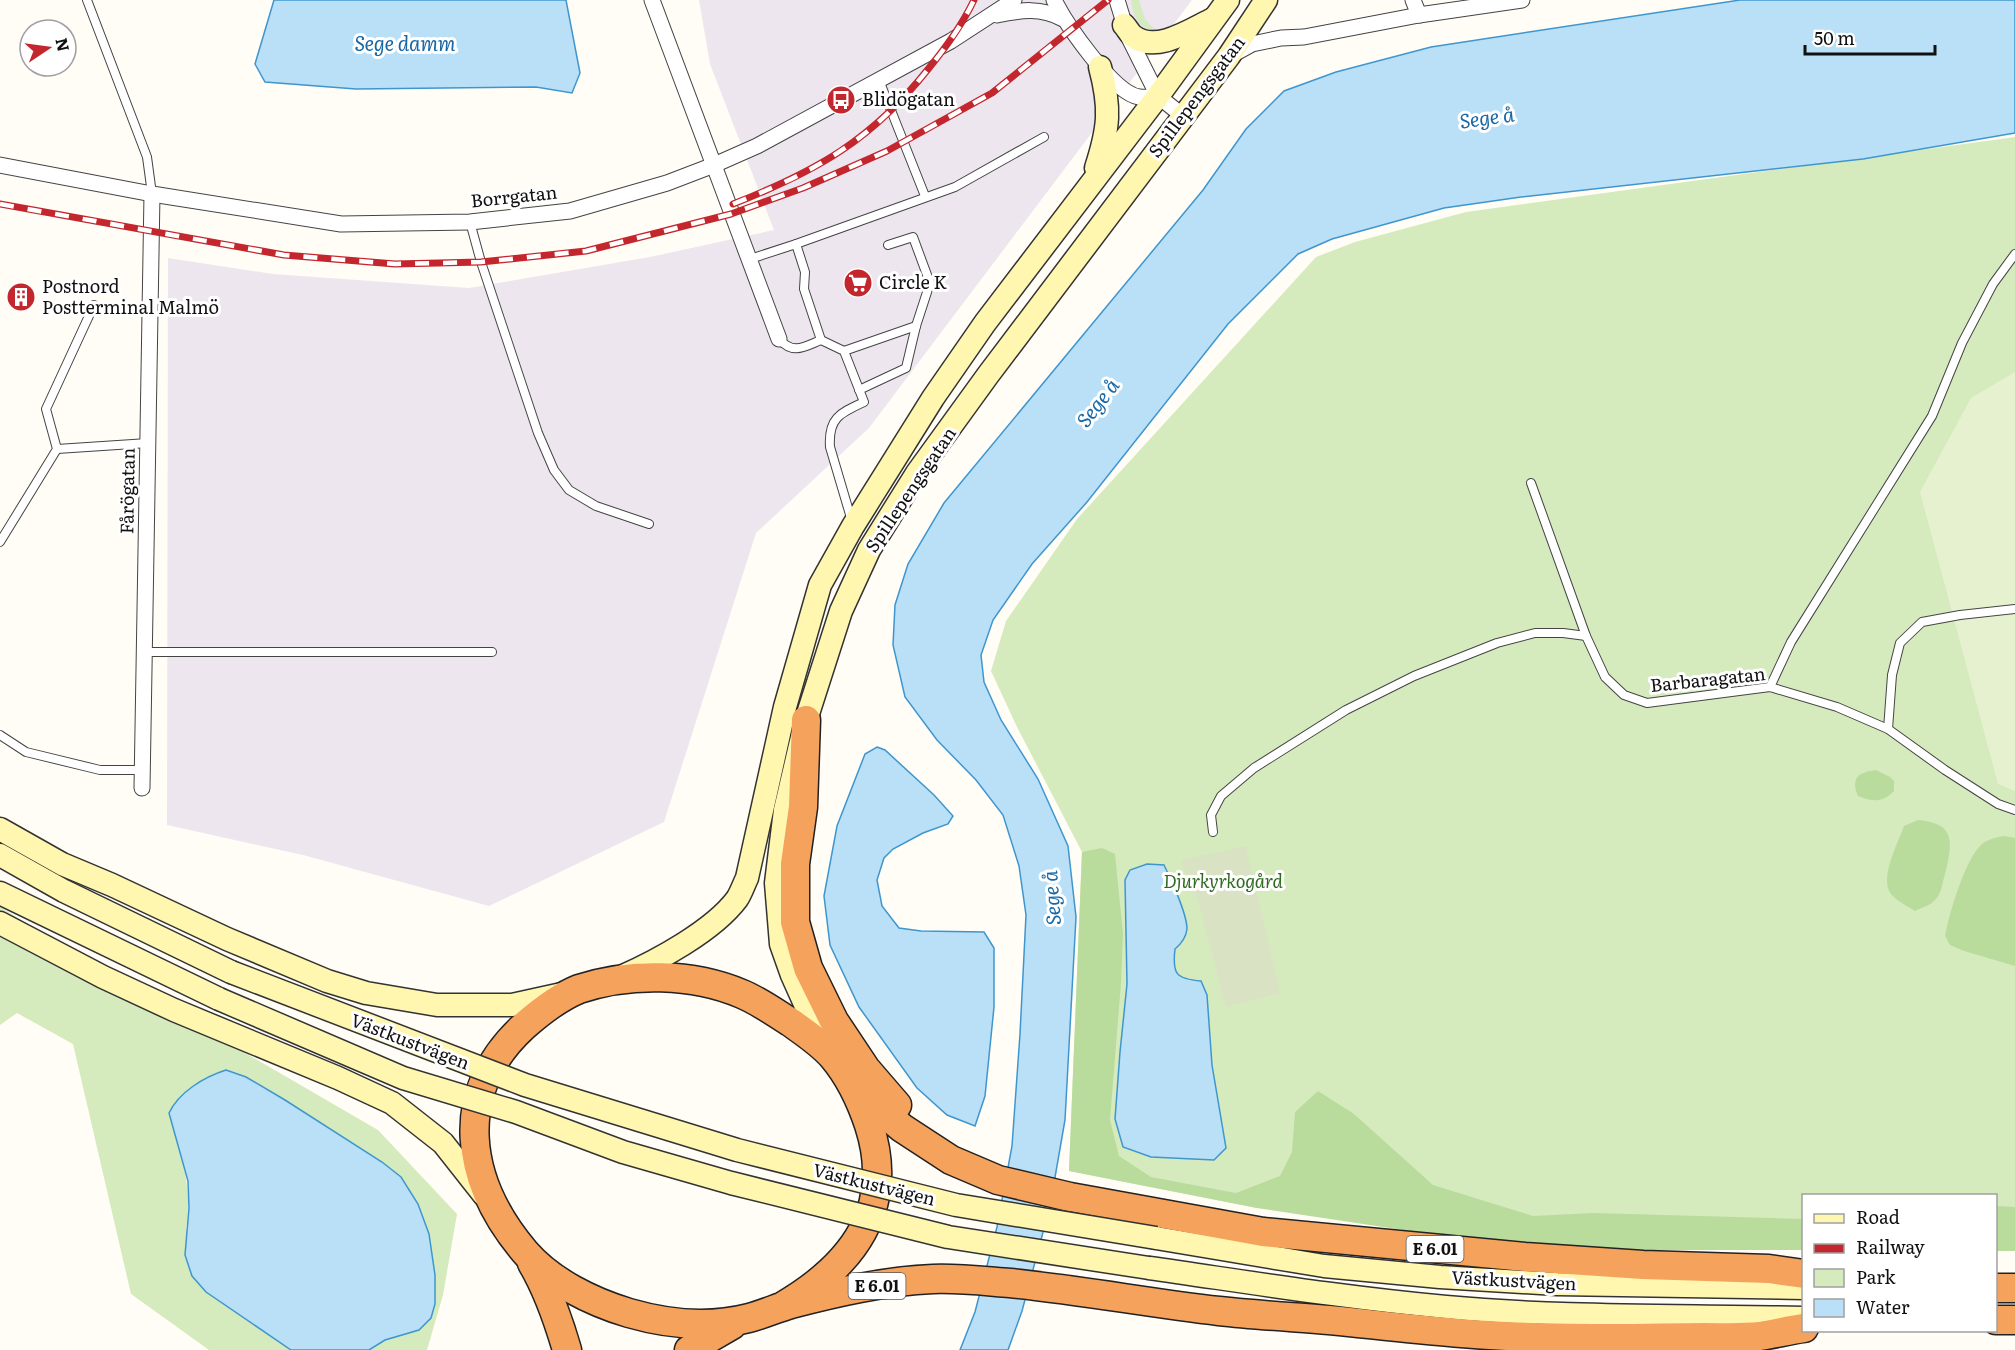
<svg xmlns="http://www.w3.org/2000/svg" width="2015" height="1350" font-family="Literata,serif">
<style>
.industrial{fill:#eee6ef}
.green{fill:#d5ebbd}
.forest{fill:#b9dc9c}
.cemetery{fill:#d9e3c4}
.pitch{fill:#e6f2cf}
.water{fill:#b9e0f7;stroke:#3f96cf;stroke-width:1.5}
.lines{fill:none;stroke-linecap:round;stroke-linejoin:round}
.lane-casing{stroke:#444;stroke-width:10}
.street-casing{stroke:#444;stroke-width:17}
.secondary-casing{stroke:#333;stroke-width:25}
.highway-casing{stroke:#222;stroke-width:31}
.lane{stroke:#fff;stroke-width:8}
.street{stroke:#fff;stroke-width:15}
.secondary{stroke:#fff6b0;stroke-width:22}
.highway{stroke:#f5a25d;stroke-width:28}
.rail-casing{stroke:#c4262e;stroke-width:7}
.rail{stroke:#fff;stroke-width:4.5;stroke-dasharray:14;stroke-linecap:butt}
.secondary-bridge-casing{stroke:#333;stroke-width:25;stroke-linecap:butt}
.secondary-bridge{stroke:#fff6b0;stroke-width:22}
.labels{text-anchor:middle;stroke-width:6;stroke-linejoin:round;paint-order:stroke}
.shield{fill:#fff;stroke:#585858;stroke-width:1.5}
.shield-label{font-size:16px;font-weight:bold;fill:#111}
.street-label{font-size:18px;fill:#111;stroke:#fff}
.poi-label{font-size:18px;fill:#111;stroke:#fff;text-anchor:start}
.park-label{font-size:18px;font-style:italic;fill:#2f6b1f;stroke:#fff}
.water-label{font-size:20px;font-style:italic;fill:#1768a6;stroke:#fff}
</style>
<rect width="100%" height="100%" fill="#fffdf5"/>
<polygon class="industrial" points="699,0 1192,0 869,428 756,533 664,822 489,906 303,855 167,825 168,258 273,274 469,288 650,257 774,230 710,64"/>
<g class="green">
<path d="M 1131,0 L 1139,0 L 1145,19 L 1158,33 C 1140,29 1133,18 1131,0 Z"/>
<polygon points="2015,137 2015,1251 1996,1251 1996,1196 1804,1196 1803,1250 1257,1208 1069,1171 1082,852 1017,727 991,671 1006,621 1077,519 1316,257 1355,242 1466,212"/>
<path d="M 0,907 L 118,979 L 378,1130 L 457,1214 L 443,1295 L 427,1350 L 369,1350 L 385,1340 L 401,1334 L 418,1204 L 401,1177 L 382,1162 L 285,1100 L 246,1077 L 169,1113 C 181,1155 193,1184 186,1229 L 291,1350 L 209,1350 L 131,1294 L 73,1044 L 17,1013 L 0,1025 Z"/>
</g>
<g class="forest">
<path d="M 1876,770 L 1890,777 L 1894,781 L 1894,791 C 1882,803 1873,802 1858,796 C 1850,778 1859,772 1876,770 Z"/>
<path d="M 1918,820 C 1956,823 1953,843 1945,874 C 1943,880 1942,890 1938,896 C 1933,905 1923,907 1915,911 C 1907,906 1897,901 1891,894 C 1879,878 1898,843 1904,826 Z"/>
<path d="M 2004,836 L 2015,838 L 2015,966 L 1964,951 L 1950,945 L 1945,936 C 1948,916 1966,857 1982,844 C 1989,839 1997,837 2004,836 Z"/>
<polygon points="1102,848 1115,854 1123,934 1121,983 1110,1120 1119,1156 1151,1177 1236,1193 1280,1176 1292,1152 1295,1112 1318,1091 1354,1114 1433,1185 1533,1216 1593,1213 1803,1219 1803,1250 1536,1250 1257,1208 1069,1171 1082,852"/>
<polygon points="1996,1206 2015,1207 2015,1251 1996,1251"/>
</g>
<polygon class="cemetery" points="1246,846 1280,993 1226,1007 1198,901 1180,860"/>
<polygon class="pitch" points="2015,372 2015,791 1998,784 1920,492 1971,398"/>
<g class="water">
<polygon points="274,0 566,0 580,73 572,93 536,87 356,89 265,82 255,64"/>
<polygon points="1740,0 2015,0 2015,133 1863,159 1521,197 1444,208 1332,239 1298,254 1228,324 1087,502 1032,564 993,620 981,655 984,682 1001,720 1038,779 1068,846 1076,917 1065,1120 1050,1206 1022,1311 1008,1350 960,1350 975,1312 997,1227 1012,1146 1020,1034 1026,915 1019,866 1003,815 976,780 937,740 905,697 893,645 895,605 908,564 944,503 1203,190 1246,129 1284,91 1336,72 1431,47"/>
<polygon points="877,747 885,750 934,795 953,816 948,824 923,833 893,849 884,858 877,880 882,906 899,928 921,931 984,932 994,948 994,1007 985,1096 975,1126 947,1115 917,1088 859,1007 830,945 824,896 837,826 865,754"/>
<path d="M 1147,864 L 1164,865 C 1171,879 1187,914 1187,929 C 1186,938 1181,944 1175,949 C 1172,974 1176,979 1201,981 L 1207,995 L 1212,1065 L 1226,1148 L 1214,1160 L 1151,1157 L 1123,1147 L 1115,1119 L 1120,1052 L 1127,984 L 1125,880 L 1130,870 Z"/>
<path d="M 226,1070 L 246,1077 L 285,1100 L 382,1162 L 401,1177 L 418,1204 L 429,1234 L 435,1275 L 435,1304 L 431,1318 L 419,1330 L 385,1340 L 369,1350 L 291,1350 L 206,1292 L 192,1276 L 185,1255 L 189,1208 L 188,1181 L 169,1113 C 179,1092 204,1077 226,1070 Z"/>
</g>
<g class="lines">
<g class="lane-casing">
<g id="lane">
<polyline points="87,0 147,157 152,194"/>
<polyline points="879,80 925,196"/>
<polyline points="470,222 481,262 538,433 554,470 569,490 596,506 649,524"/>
<polyline points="750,259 796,244 955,187 1044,137"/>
<path d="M 779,339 C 793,355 804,347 821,340 L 804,289 L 805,272 L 796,244"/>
<path d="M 821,340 L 844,351 L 864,402 C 840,413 828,418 830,447 L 851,518"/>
<polyline points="844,351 916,326"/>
<polyline points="859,390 906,368 916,326 930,283 913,237 888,245"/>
<polyline points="57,449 148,443"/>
<polyline points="1531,483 1586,636 1605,677 1624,695 1647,703 1770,687 1837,707 1888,729 1945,770 1998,804 2015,810"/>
<polyline points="0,542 57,449 46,409 94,305"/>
<polyline points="144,652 492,652"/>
<polyline points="1770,687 1791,642 1932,416 1962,343 1993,284 2015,254"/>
<polyline points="1888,729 1892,675 1900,643 1922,622 1960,615 2015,609"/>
<polyline points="0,735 26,752 100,770 143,770"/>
<polyline points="1213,832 1211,815 1221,796 1254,768 1346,710 1414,676 1497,643 1535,633 1563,633 1586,636"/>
</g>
</g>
<g class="street-casing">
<g id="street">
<polyline points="652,0 779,339"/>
<path d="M 1054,0 C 1066,24 1113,93 1139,97 C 1145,98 1152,96 1158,96"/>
<polyline points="1117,0 1128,36 1158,96 1183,116"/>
<polyline points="1413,0 1419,15"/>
<path d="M 997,15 C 1021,10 1041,7 1063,19"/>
<polyline points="1232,55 1252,44 1281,38 1304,37 1419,15 1522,0"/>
<polyline points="0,165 152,194 341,224 470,222 570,211 667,183 714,165 757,146 951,41 1014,0"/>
<polyline points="142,788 152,194"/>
</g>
</g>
<g class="secondary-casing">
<g id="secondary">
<path d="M 1124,25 C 1127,28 1130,34 1133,36 C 1156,54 1192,29 1213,19"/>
<path d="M 1096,168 C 1109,128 1111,108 1100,67"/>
<polyline points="0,829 62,864 112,885 227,939 327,981 366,993 437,1005 512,1005 562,994"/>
<polyline points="0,855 64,891 231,972"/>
<polyline points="0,893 219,999"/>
<polyline points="0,923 103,977 174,1010 338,1078 392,1103 443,1143 484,1195"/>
<path d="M 621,977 C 657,961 713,931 737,899 C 741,893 744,884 747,878 L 785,707 L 820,585 L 853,526 L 933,398 L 985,323 L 1158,96 L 1228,0"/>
<polyline points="827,1047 818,1033 792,975 781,944 776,883 785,810 806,720 841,611 869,550 917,473 988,375 1229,56 1266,0"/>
<polyline points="1156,1238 1324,1266 1440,1277 1557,1284 1804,1288"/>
<path d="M 1149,1268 C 1248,1282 1346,1298 1446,1307 C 1564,1318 1684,1315 1804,1318"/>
</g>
</g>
<g class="highway-casing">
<g id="highway">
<polyline points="806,720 803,807 795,864 795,922 808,968 834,1021 866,1069 897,1105"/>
<polyline points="859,1092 902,1128 951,1160 998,1180 1070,1197 1263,1232 1525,1257 1643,1265 1769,1269 1804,1274"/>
<path d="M 532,1263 C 548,1290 558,1319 567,1350"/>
<polyline points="1996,1288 2015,1288"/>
<path d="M 783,1306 C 853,1265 896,1208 869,1125 C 861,1101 849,1076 833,1057 C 821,1043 804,1032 790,1022 C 774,1012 759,1001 742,994 C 693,973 630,972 579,989 C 559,997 540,1012 524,1026 C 451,1093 465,1181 525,1252 C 551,1282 592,1302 629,1313 C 667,1324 710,1328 749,1318 C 764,1314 777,1308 791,1304 C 837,1292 885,1281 933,1279 C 958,1278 984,1281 1010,1283 C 1080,1290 1149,1303 1219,1311 C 1255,1315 1292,1317 1329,1320 C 1399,1327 1468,1336 1539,1337 C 1564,1338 1590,1338 1616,1338 C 1646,1338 1675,1337 1705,1337 C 1723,1337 1742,1338 1760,1336 C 1774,1334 1789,1330 1804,1328"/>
<polyline points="1996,1320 2015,1320"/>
<polyline points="689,1350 732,1325"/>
</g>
</g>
<use href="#lane" class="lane"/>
<use href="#street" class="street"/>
<use href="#secondary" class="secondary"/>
<use href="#highway" class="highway"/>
<g class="rail-casing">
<g id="rail">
<polyline points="0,204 284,255 395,264 481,262 586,251 731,214 803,188 887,151 992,93 1108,0"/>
<path d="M 733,204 C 817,171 872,140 929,68 C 947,46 962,25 974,0"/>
</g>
</g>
<use href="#rail" class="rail"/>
<g class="secondary-bridge-casing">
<g id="secondary-bridge">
<polyline points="231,972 525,1085 737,1150 956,1205 1156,1238"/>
<polyline points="219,999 403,1078 516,1112 623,1152 731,1183 948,1237 1149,1268"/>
</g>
</g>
<use href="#secondary-bridge" class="secondary-bridge"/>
</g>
<defs>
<g id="bus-disc" transform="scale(1.5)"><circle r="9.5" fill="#c4262e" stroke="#fff"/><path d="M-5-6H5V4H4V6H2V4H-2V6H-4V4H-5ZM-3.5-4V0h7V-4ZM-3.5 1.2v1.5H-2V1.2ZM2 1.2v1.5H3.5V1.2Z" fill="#fff"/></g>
<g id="supermarket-disc" transform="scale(1.5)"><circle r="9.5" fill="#c4262e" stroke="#fff"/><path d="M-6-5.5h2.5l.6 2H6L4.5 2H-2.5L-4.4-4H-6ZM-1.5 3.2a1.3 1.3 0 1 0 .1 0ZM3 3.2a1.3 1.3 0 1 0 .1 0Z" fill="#fff"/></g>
<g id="building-disc" transform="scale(1.5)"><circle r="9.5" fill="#c4262e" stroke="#fff"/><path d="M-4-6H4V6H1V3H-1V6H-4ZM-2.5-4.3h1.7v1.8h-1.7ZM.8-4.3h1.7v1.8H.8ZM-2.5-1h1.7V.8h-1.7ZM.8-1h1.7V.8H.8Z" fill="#fff"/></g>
</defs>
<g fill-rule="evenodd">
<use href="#bus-disc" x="841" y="100"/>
<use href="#supermarket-disc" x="858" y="283"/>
<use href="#building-disc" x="21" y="297"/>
</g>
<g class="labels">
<g class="shield">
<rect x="1406.5" y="1236" width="57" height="26" rx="4.5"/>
<rect x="848.5" y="1273" width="57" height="26" rx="4.5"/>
</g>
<g class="shield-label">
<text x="1435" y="1255">E 6.01</text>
<text x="877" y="1292">E 6.01</text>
</g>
<g class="street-label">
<text transform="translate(1197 97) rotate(-53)" y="6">Spillepengsgatan</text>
<text transform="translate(514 197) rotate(-6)" y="6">Borrgatan</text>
<text transform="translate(911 490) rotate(-56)" y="6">Spillepengsgatan</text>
<text transform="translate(128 491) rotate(-89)" y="6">Fårögatan</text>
<text transform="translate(1708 680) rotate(-6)" y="6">Barbaragatan</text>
<text transform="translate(410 1042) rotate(21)" y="6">Västkustvägen</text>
<text transform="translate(874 1185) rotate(14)" y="6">Västkustvägen</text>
<text transform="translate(1514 1281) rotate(3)" y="6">Västkustvägen</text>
</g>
<g class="poi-label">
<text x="862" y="106">Blidögatan</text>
<text x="879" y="289">Circle K</text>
<text x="42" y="293">Postnord<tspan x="42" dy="21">Postterminal Malmö</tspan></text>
</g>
<g class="park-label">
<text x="1223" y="888">Djurkyrkogård</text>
</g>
<g class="water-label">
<text x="405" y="51">Sege damm</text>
<text transform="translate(1487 118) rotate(-8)" y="7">Sege å</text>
<text transform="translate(1098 403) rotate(-52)" y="7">Sege å</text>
<text transform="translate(1052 898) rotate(-94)" y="7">Sege å</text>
</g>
</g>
<rect x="1802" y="1194" width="195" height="138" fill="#ffffff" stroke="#a0a0a0" stroke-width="1.5"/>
<rect x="1814" y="1214" width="30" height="9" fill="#fff6b0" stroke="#a0a0a0" stroke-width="1.5"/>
<text x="1856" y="1224" font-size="18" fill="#111111">Road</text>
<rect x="1814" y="1244" width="30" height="9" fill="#c4262e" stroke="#a0a0a0" stroke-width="1.5"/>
<text x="1856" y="1254" font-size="18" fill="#111111">Railway</text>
<rect x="1814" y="1269" width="30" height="18" fill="#d5ebbd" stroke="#a0a0a0" stroke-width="1.5"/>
<text x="1856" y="1284" font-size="18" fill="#111111">Park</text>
<rect x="1814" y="1299" width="30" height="18" fill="#b9e0f7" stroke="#a0a0a0" stroke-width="1.5"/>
<text x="1856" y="1314" font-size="18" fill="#111111">Water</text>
<g transform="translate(48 48) rotate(77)"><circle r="28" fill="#ffffff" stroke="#a0a0a0" stroke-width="1.5"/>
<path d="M0-4.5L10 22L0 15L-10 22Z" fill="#c4262e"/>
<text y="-9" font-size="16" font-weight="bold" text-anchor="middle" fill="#111111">N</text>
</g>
<path d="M1805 45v9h130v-9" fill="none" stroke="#111111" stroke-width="3"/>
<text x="1814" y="45" font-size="18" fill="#111111" stroke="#ffffff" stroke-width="4.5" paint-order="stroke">50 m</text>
</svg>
